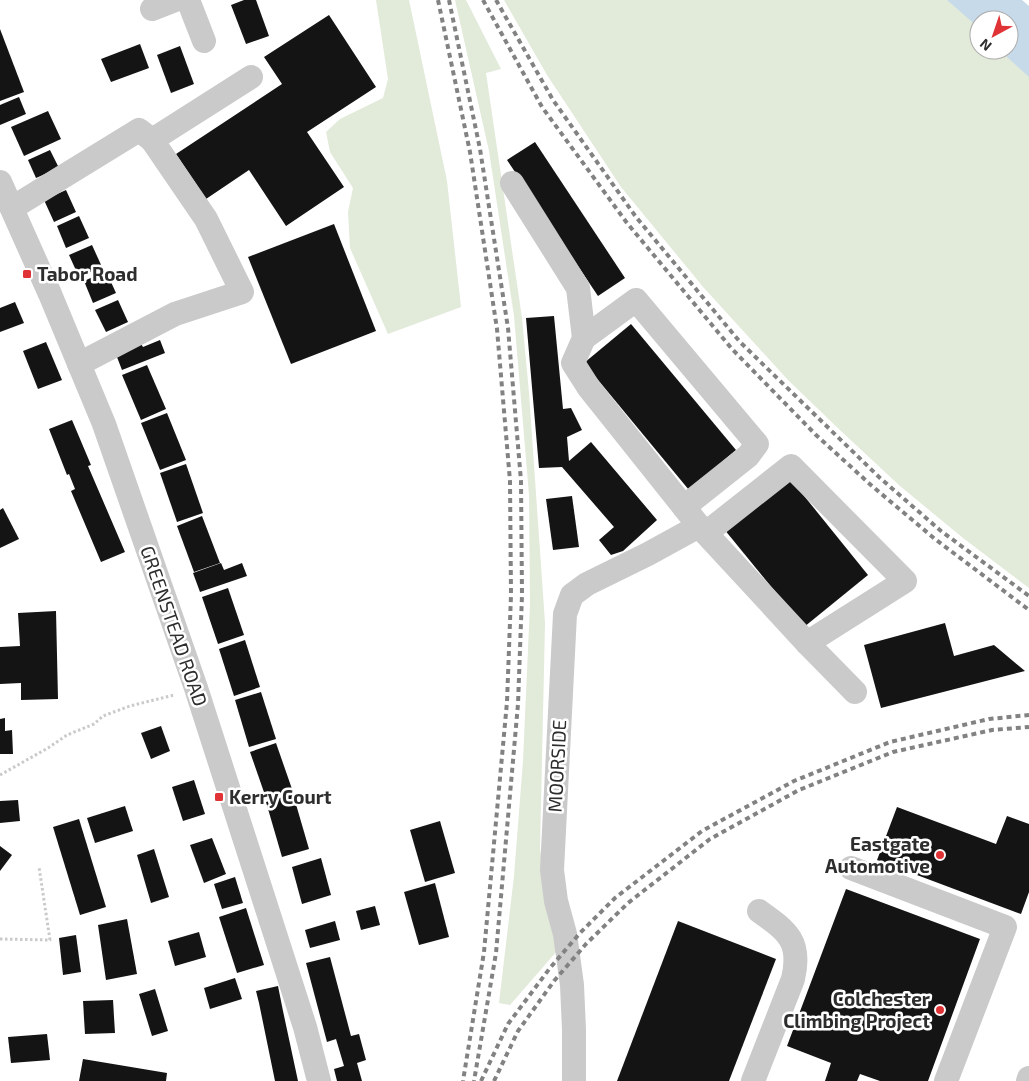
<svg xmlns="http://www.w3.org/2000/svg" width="1029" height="1081" font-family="'Exo 2',sans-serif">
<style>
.green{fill:#e2eada}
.water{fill:#c6daea}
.building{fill:#141414}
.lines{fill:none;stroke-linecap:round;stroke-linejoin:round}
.path{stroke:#cacaca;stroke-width:3;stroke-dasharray:2.5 2.5;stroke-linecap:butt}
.minor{stroke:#cacaca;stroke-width:24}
.rail{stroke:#828282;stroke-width:4;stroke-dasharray:5 4;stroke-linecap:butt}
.poi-dot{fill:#e03335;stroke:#fff;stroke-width:2}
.labels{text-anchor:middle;stroke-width:5;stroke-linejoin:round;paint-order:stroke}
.poi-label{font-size:19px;font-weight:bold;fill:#2d2d2d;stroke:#fff;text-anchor:start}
.street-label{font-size:19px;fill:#2d2d2d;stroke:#fff}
</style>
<rect width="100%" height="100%" fill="#fff"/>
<g class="green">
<polygon points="376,0 409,0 447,181 461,307 388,334 350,248 348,212 353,188 330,152 326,132 340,119 383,98 388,79"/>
<polygon points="455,0 466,0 501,69 486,73 522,318 529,393 545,623 540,849 557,951 510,1005 499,1003 514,876 523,761 530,604 529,495 514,316 489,151"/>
<polygon points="504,0 971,0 979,20 979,50 1029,48 1029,588 963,538 900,486 842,432 788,380 704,288 621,187 547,75"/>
</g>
<polygon class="water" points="947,0 1022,0 1029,6 1029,77 1008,58 1001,50 1009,50 1009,20 979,20 979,28"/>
<g class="building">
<polygon points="244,0 256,0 269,36 246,44 231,5"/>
<polygon points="329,15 376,87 307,132 344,187 286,226 249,170 206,199 176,154 282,84 264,57"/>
<polygon points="0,29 24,92 0,101"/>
<polygon points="140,44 149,68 111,82 101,59"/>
<polygon points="180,46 194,84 171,93 157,55"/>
<polygon points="19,97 26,114 0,125 0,105"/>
<polygon points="48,111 61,139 24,156 11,127"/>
<polygon points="535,142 625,278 598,296 507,160"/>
<polygon points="50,150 59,168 36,178 28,160"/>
<polygon points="66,190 76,212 54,222 44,200"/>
<polygon points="79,216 89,238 66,248 57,226"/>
<polygon points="334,224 376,331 291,364 248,257"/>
<polygon points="92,245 102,267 79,277 69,255"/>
<polygon points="106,271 116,293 93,303 84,281"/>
<polygon points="118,300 128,322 106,332 95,310"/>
<polygon points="15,302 24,323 0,332 0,308"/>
<polygon points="554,316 563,409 571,408 582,430 567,437 569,461 591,442 657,520 623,551 611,555 599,540 614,527 562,467 539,468 526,318"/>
<polygon points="631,324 736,450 689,490 584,363"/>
<polygon points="160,340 165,353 122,370 115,352 140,342 143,347"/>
<polygon points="46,342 62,380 38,389 23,351"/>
<polygon points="147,365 166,409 141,420 122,375"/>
<polygon points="167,413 186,460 160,470 141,423"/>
<polygon points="72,420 91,465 88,466 125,552 101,562 71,491 75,489 69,474 67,475 49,429"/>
<polygon points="186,464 203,513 177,522 160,473"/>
<polygon points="788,476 868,575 804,627 724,529"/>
<polygon points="572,496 579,547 553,550 546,499"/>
<polygon points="3,508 19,539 0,548 0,510"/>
<polygon points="202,516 220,563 194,572 177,526"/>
<polygon points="221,563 224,570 242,563 247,576 200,592 193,573"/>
<polygon points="228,588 244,635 218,644 202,597"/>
<polygon points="56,611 58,699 21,700 21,683 0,684 0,647 20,646 18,613"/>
<polygon points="945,623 954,656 994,645 1025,671 881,708 864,645"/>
<polygon points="245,640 260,687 234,696 219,649"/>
<polygon points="261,692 276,739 249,747 235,700"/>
<polygon points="5,718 5,731 12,730 13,754 0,754 0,719"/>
<polygon points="161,726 170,751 151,759 141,733"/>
<polygon points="276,743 292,789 266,798 250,752"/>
<polygon points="194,780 205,814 183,821 172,787"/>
<polygon points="293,794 309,849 282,857 266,802"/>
<polygon points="18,800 20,821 0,823 0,801"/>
<polygon points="125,806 133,831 95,843 87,818"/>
<polygon points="897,807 996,844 1007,816 1029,824 1029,892 1021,914 877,860"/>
<polygon points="79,819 106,907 80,915 53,827"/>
<polygon points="440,821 455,873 425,882 410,830"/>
<polygon points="212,838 226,874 204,883 190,845"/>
<polygon points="0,846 12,855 0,871"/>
<polygon points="154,849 169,897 151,903 137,855"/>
<polygon points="321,858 331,895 302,904 292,867"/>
<polygon points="235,877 243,903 222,909 214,884"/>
<polygon points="435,883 449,937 419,945 404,892"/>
<polygon points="846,889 980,939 928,1081 880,1081 860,1074 857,1081 825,1081 831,1063 787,1046"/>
<polygon points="375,906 380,925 361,930 356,911"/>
<polygon points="246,908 264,965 237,973 219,917"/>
<polygon points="127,919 137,974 106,980 98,925"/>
<polygon points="335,921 340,940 310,948 305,930"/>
<polygon points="678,921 776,959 729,1081 617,1081"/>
<polygon points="199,932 206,957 175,966 168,941"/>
<polygon points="76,935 81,972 63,975 59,938"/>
<polygon points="330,957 351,1036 359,1034 366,1060 357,1063 362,1081 337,1081 334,1069 344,1066 336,1039 327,1042 306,963"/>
<polygon points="235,978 242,999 210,1009 204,988"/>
<polygon points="278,986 283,1011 298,1081 275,1081 259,1003 256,991"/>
<polygon points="155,989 168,1031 152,1036 139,994"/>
<polygon points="113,1000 115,1033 85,1034 83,1001"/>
<polygon points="47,1034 50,1060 11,1063 8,1037"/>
<polygon points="83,1059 167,1073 166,1081 79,1081"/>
</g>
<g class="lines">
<g class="path">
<polyline points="0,775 48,748 67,735 94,724 103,716 130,706 174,695"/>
<polyline points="0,939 50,940 39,867"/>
</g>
<g class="minor">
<polyline points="188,0 204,41"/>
<polyline points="152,9 175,0"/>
<polyline points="152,140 251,77"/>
<polyline points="0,182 50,294 104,424 196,688 305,1027 319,1081"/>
<polyline points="512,183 578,288 584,338 573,363 589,388 699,526 807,643 855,692"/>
<polyline points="12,208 139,130 152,140 206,219 242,292 175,314 79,364"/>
<polyline points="584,338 636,300 757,444 748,456 684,507"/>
<polyline points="706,533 791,466 905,581 807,643"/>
<polyline points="851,868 1005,927 946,1081"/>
<polyline points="574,1081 574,1030 572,985 565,934 556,901 552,870 565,614 572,595 587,584 648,554 699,526"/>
<path d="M 753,1081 L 793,979 C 802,941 787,931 759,911"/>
<polyline points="1028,1081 1029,1078"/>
</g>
<g class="rail">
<polyline points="438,0 470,152 497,329 510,481 511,595 507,702 484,952 463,1081"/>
<polyline points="449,0 480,149 508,328 521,481 522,595 518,704 496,953 474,1081"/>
<polyline points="483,0 542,107 627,223 732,349 816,435 872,486 935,539 1029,610"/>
<polyline points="496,0 553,100 636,217 740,342 880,478 941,531 1029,596"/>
<polyline points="481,1081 508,1024 550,968 580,933 615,898 702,831 794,781 890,742 989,719 1029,715"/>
<polyline points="494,1081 518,1031 554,981 586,944 628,903 710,839 799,790 893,752 992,730 1029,727"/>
</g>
</g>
<g class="poi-dot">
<rect x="22" y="269" width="10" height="10" rx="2.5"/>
<rect x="214" y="792" width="10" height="10" rx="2.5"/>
<circle cx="940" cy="855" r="5"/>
<circle cx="940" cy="1010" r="5"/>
</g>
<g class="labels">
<g class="poi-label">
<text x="37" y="281">Tabor Road</text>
<text x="229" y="804">Kerry Court</text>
<text x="930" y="851" text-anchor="end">Eastgate<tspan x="930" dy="22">Automotive</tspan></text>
<text x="930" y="1006" text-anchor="end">Colchester<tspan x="930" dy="22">Climbing Project</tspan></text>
</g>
<g class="street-label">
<text transform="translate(174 626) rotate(71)" y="7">GREENSTEAD ROAD</text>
<text transform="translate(557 766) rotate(-87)" y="7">MOORSIDE</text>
</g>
</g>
<g transform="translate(994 35) rotate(220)"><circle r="24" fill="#ffffff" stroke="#ababab"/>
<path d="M0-4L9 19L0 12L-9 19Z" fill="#e03335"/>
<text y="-8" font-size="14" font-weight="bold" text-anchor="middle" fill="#2d2d2d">N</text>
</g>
</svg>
